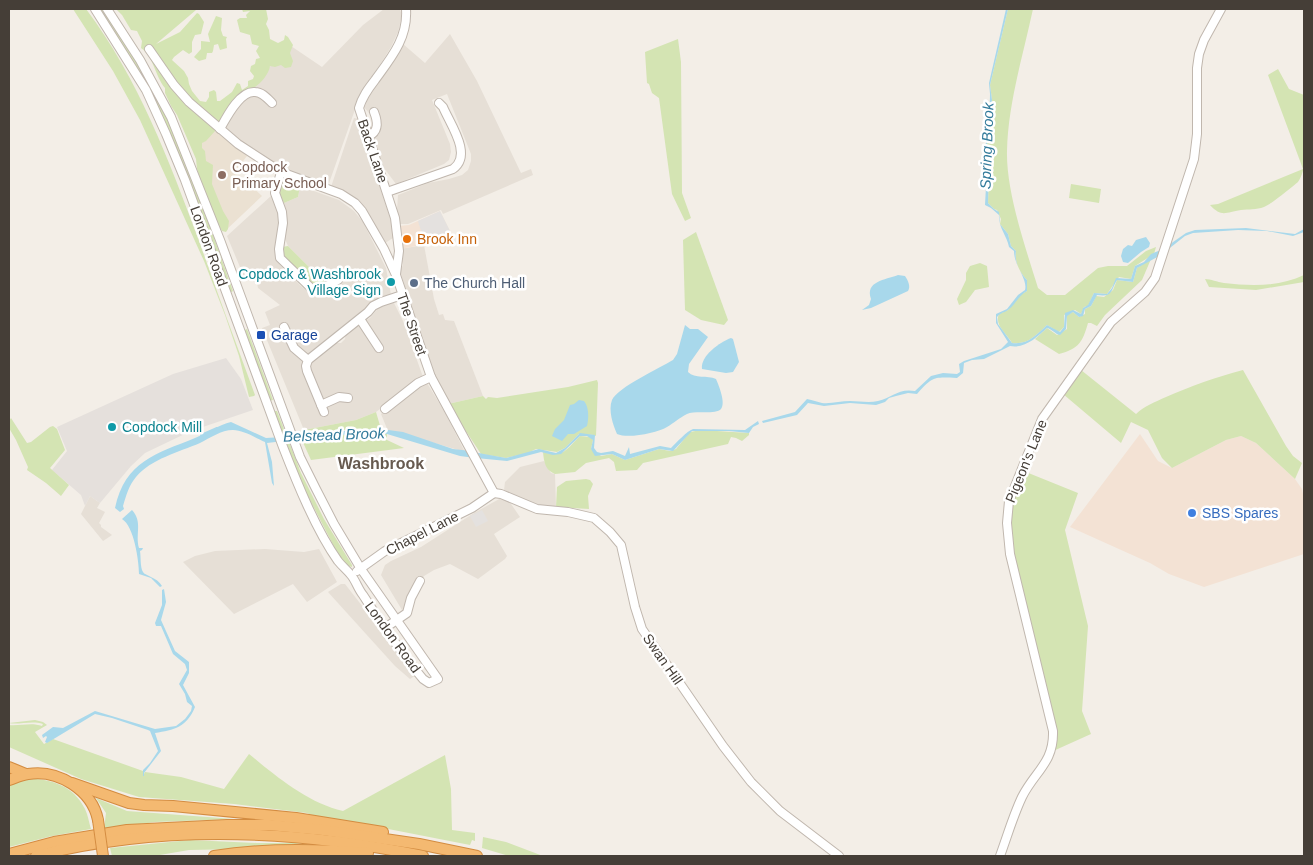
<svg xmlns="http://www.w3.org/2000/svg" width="1313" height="865" font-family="Helvetica,sans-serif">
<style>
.residential{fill:#e6dfd6}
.commercial{fill:#f3e2d4}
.industrial{fill:#e5e0dc}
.education{fill:#ebe1d2}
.green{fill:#d4e4b3}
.parking{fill:#e4e1df}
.water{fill:#a8d8eb}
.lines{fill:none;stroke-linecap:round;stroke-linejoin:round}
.stream{stroke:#a8d8eb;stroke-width:2}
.minor-casing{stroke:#c0b7ae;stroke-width:10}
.highway-casing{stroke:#d38c41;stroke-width:12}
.minor{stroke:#fff;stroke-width:8}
.highway{stroke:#f4b971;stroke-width:10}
.highway-bridge-casing{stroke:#d38c41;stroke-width:12;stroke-linecap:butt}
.highway-bridge{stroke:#f4b971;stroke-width:10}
.education-dot{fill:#8d6e63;stroke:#fff;stroke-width:2}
.food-dot{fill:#e8710a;stroke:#fff;stroke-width:2}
.culture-dot{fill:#0f9aa8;stroke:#fff;stroke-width:2}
.service-dot{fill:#5c6f8a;stroke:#fff;stroke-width:2}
.transit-dot{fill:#1a4fb4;stroke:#fff;stroke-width:2}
.shop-dot{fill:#3f7fe0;stroke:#fff;stroke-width:2}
.labels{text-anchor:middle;stroke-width:5;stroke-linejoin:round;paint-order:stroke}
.street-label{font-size:14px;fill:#453e37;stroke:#fff}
.education-label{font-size:14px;fill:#785e54;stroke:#fff;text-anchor:start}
.food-label{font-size:14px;fill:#c56008;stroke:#fff;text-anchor:start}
.culture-label{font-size:14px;fill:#0d838f;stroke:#fff;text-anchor:end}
.service-label{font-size:14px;fill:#4e5e75;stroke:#fff;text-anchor:start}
.transit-label{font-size:14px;fill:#164399;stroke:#fff;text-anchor:start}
.shop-label{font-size:14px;fill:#366cbe;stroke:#fff;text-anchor:start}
.water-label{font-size:15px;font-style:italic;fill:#337b9b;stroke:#fff}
.quarter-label{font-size:16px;font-weight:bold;fill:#675a4f;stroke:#fff}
</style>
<rect width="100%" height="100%" fill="#f3eee7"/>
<g class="residential">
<polygon points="384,9 400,9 402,16 398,32 391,47 358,101 328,186 275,167 224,127 252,84 291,46 322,67 363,25"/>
<polygon points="450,34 477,81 521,173 531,169 533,175 443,214 441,210 408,224 399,224 397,210 398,195 428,183 449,179 462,175 468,170 471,161 471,154 447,94 432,100 450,144 451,152 449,160 444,164 396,184 384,168 374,140 379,134 381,124 376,111 369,113 363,106 367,94 403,44 425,63"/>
<polygon points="354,118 359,119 386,196 394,228 393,238 385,243 366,210 347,193 331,187"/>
<polygon points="300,186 339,200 354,211 363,222 386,268 391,295 374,301 364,311 306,356 302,362 302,371 321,415 325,415 308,368 310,361 333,343 341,343 345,339 346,333 354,326 358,325 370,318 379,307 393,301 403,321 423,377 376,412 356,420 304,430 262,328 270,325 265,312 280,305 258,288 257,283 245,279 227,236 272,195 279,213 275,254 280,265 303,288 311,293 319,294 343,286 335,275 327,275 324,278 315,273 288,246 285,239 287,216 284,203 298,197"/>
<polygon points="424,245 434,299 439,315 443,314 445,320 454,321 483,396 448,404 430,365 400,271 403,265 400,249"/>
<polygon points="427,383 444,411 465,452 397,432 388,431 381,414 419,385"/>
<polygon points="544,461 551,473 555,474 556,507 534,505 504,490 505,482 520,467"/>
<polygon points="90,496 100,503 97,508 105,512 99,523 101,525 101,527 112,535 103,541 81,514"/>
<polygon points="501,498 509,501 520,517 494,534 507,556 505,559 478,579 450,564 434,570 424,576 420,581 405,615 381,575 385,565 391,561 421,547 474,513"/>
<polygon points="265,549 304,552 319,549 337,582 307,602 293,584 234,614 183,562 195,556 215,551"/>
<polygon points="341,584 345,584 416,675 410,679 395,666 328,592"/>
</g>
<g class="commercial">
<polygon points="440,211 454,239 400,249 399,226 409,225"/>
<polygon points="1140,434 1158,461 1172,468 1226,440 1241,436 1256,443 1295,479 1302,489 1304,499 1304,554 1204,587 1169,574 1150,563 1070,527"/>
</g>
<polygon class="industrial" points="226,358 241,379 253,410 191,431 145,453 131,466 100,503 90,496 85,506 81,495 52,470 67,451 57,427 173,374"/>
<polygon class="education" points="206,124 247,156 235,171 262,196 225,231 198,151"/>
<g class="green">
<path d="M 73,9 L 86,9 C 138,78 169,160 199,241 C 217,292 236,343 255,395 L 254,396 L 249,397 L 239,356 L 225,315 L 204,261 L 140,120 L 113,71 Z"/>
<path d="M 98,9 L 104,9 C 123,40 144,71 160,103 C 190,164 210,228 233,291 L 230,293 L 156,104 Z"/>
<path d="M 116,9 L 195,9 L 196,10 L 156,44 L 180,32 L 197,13 L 199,14 L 204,22 L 201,34 L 195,35 L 192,42 L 192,52 L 189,54 L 183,50 L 174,57 L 172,60 L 184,71 L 188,78 L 189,84 L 192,91 L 200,101 L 206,102 L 209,97 L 209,92 L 214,90 L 216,92 L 217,101 L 220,101 L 232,92 L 237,83 L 240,84 L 242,90 L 248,86 L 248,81 L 253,79 L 254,76 L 250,71 L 251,66 L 255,64 L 256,59 L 260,58 L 256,51 L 259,46 L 252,44 L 250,35 L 240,32 L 237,20 L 240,18 L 247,18 L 246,15 L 250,11 L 243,12 L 242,9 L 266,9 L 268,19 L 266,24 L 269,30 L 270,39 L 278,43 L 284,40 L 285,35 L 288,37 L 293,45 L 290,53 L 293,61 L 291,67 L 285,68 L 281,65 L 275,67 L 270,66 C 269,74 261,83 255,87 L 206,141 L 202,143 L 202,148 L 205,151 L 206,161 L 213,165 L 212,184 L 223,211 L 229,221 L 228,229 L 226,232 L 222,231 L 210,209 L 209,202 L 204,192 L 197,169 L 196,159 L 177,115 L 171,106 L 165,93 L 165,88 C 155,76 154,57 141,48 L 142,41 L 137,31 L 131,30 L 122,15 Z"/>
<path d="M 1008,9 L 1033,9 C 1023,56 1008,103 1007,151 C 1006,192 1026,249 1038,288 L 1047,295 L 1065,295 L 1098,268 L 1108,266 L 1127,266 L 1146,251 L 1156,247 L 1154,254 L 1135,266 L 1131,279 L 1119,277 L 1107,294 L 1094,293 L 1088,306 L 1084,307 L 1081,314 L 1075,310 L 1064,315 L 1064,327 L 1059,332 L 1047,325 C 1036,335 1028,345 1012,343 C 1007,334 994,325 999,314 L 1008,310 L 1020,295 L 1027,291 L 1027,280 C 1020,273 1014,261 1016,251 L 1011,246 L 1008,234 L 1000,224 L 1001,219 L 997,210 L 994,209 L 988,203 L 989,168 L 987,158 L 987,144 L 990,135 L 992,100 L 990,85 Z"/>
<polygon points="216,16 222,18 221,30 223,36 227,37 226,39 227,48 220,50 218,44 214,45 213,51 212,53 207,53 206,59 199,61 194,57 201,49 201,41 210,42 208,34"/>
<polygon points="678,39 681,62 682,193 691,218 685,221 672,194 659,98 652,93 649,84 647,83 645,52"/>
<path d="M 1278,69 L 1289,89 L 1304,95 L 1304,168 C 1302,173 1301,178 1298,182 C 1292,187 1270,205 1264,207 C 1256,210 1249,209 1241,210 C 1226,212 1222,218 1210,205 L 1218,204 L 1303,169 L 1268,75 Z"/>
<polygon points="285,179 300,186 298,197 284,203 280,196 279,187"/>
<polygon points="1071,184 1101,189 1099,203 1069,198"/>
<polygon points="696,232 728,320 724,325 701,320 685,310 683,240"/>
<polygon points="288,246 315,273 324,278 324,285 319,288 312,287 285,260 282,247"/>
<path d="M 1151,259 L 1142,280 L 1105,315 L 1097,326 L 1091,323 L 1088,323 C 1083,341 1079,349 1059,354 L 1035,339 L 1047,328 L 1057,335 L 1067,329 L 1067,315 L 1073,312 L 1079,317 L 1085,314 L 1085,309 L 1091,306 L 1096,296 L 1104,297 L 1113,290 L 1117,280 L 1133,282 L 1137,268 Z"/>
<polygon points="980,263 987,266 989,287 975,290 966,302 959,305 957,299 966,280 966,273 970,266"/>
<path d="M 1304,275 L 1304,282 L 1256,290 L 1209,287 L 1205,279 C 1211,279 1217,282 1224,283 C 1251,286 1279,287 1304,275 Z"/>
<polygon points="247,329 273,400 269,401 243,331"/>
<path d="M 1081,370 L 1136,414 C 1144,406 1155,402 1166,397 C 1191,386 1216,377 1243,370 L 1286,446 L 1293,456 L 1302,463 L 1295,479 L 1256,443 L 1241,436 L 1226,440 L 1172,468 L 1162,458 L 1148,430 L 1131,422 L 1121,443 L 1063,394 Z"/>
<polygon points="597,380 598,383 596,436 594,435 579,434 565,448 557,452 536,449 528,453 506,458 481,454 448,404 483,396 486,399 488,397 497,398 568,387"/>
<polygon points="273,411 277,411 301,473 324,519 352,565 352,567 346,565 341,560 296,473"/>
<polygon points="376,412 381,429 336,430 315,434 297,433 304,430 356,420"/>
<polygon points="11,418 27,443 31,442 50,427 53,426 57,429 65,450 50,468 69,485 61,496 46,483 27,470 28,467 16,440 9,428 9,421"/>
<path d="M 701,430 L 749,433 L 749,435 L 742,441 L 736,438 L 731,437 L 728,444 L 643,463 L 637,470 L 616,471 L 614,462 L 609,458 L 586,463 L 575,472 L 555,474 C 545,470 544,462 543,452 C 563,458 566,450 580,436 L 591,437 L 593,440 L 591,449 L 601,456 L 612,454 L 625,460 L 659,449 L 670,451 L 676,449 L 690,432 Z"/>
<polygon points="372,433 387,434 387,440 404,448 311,460 301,438"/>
<polygon points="1021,470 1078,493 1065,530 1088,626 1082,711 1091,734 1051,752 1053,745 1007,523"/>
<polygon points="586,479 590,480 593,484 588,496 589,509 556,507 557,487 566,481"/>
<path d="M 35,720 L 43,722 L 47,725 L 35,732 L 44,744 L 53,739 L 143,771 L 143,776 L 145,772 L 181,777 L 224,789 L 249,754 C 277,777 308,803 343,811 L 445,755 L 451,789 L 452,830 L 475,833 L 475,841 L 472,840 L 470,845 L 373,826 L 316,817 L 307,813 L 234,804 L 139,797 L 81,779 L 9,747 L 9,725 C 20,726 32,722 42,726 L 43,724 C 32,720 19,725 9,723 Z"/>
<path d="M 28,778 C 52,780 73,785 85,809 C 88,815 89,823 91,829 L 52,836 L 9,847 L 9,786 L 12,783 Z"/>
<polygon points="96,798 127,811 234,819 155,822 104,829 106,813"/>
<polygon points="483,837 506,842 543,856 509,856 482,848"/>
<polygon points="190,840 257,843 296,843 319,846 304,848 189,850 154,856 112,856 110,848"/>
</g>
<g class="parking">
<polygon points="440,211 454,239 425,244 418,221"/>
<polygon points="482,510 488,521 476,527 470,516"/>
</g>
<g class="water">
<path d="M 1006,9 L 1008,9 L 990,85 L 992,100 L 990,135 L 987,144 L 987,158 L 989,168 L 988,203 L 994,209 L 999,212 L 1000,224 L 1008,234 L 1011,246 L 1016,251 C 1014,261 1020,273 1027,280 L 1027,291 C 1018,296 1016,304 1008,310 C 1004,313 1001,312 997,317 L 998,324 L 1012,343 C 1028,345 1036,335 1047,325 L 1060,332 L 1064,327 L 1065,313 L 1073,310 L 1081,314 L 1083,308 L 1088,305 L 1094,293 L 1107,294 L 1112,288 L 1116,278 L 1131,279 L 1135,266 L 1144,262 L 1151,254 L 1163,249 L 1186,233 L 1195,230 L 1246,228 L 1295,234 L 1304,229 L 1304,232 L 1293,236 L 1267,231 L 1238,230 L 1193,233 L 1185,236 L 1161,255 L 1137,268 L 1133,282 L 1117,280 C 1110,292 1113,297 1097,295 L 1091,306 L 1085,309 L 1083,316 L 1079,317 L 1073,312 L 1067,316 L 1066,329 L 1060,335 C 1055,334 1052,329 1047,328 C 1037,337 1025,349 1010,346 L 984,359 L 972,360 L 964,363 L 963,373 L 957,378 C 934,377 933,376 917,394 L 908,393 L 896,396 L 889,398 L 885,402 L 876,405 L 850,403 L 824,406 L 808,403 L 797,415 L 763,423 L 762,421 L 795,412 L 807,399 C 813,400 817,402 822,403 C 831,404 841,401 850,401 C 859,401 869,403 878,401 C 892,398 898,388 915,391 L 931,376 L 943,373 L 957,374 L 960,372 L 959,364 L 964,361 L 1001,349 L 1008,342 L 996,323 L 996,314 L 1007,309 L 1018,295 L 1025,290 C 1028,279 1014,266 1014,251 L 1009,247 C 1007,236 998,227 999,215 L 991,208 L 985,205 L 987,168 L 985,146 L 989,133 L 990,94 L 989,83 Z"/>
<polygon points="1146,237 1150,243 1149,247 1141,252 1128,263 1123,262 1121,256 1123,249 1128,245 1132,246 1136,240"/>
<path d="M 898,275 L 905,276 C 908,280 911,287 908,291 L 871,308 L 862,310 L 869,305 L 871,299 C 865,281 885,280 898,275 Z"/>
<path d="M 685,325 L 690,329 L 698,329 L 708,337 L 689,364 L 688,372 C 695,379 707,375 716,379 C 719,386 726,403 721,409 C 716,415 695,410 687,414 C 679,418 674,423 667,427 C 657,433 628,439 617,434 C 613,425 608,410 612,400 C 618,387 660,368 673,360 L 677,354 Z"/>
<path d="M 731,338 L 733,339 L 739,362 L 733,372 L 726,373 L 702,369 C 700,356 720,342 731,338 Z"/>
<path d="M 579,400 L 584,401 C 589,407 589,418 587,426 L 574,434 L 568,434 L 562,441 L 552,436 L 555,429 L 564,420 L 570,405 L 574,404 Z"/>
<path d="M 758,421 L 759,424 L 753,427 L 749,433 L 729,431 L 692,431 L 673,451 L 659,449 L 625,460 L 612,454 L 595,456 L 591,449 L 593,440 L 587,436 L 580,436 L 561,454 L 553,455 L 541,452 L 507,461 L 476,458 L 473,452 L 506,458 L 539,449 L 556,453 L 565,448 L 580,433 L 595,435 L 594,448 L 597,452 L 601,453 L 613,451 L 625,456 L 629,447 L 630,454 L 660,446 L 671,448 C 676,443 687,431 693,429 L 745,430 Z"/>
<path d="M 231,422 L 266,438 L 282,437 L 284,441 L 267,443 L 272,462 L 274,486 L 272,483 L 265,442 C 256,438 243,430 233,430 C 221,430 210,438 200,443 C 179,452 151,459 136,477 C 129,485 126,496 123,506 L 124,509 L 120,512 L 115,508 C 125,461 156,454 195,438 C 207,433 219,425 231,422 Z"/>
<polygon points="381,429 403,432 453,449 471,451 475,458 460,456 387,434 340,435 317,438 286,439 285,434"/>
<path d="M 132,510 C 143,522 135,534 139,548 L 143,548 L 142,550 L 140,551 C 141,557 140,567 143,572 C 145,576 157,577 162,586 L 160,587 L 151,578 L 139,574 C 139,561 134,526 122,519 Z"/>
<path d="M 164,589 L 166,602 L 161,620 L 175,651 L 189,662 L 189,673 L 183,685 L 195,707 C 187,727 174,730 155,733 L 161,751 L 144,773 L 144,776 L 143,776 L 143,770 L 150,763 L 158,751 L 150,731 L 148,730 L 112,718 L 95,714 L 47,743 L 45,742 L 47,737 L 46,736 L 43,738 L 42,735 L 53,727 L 63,728 L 95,711 L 155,729 L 176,726 L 185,719 L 191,711 L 192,706 L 187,702 L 185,694 L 179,684 L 187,670 L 185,664 L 173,654 L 161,626 L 156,626 L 155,623 L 162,605 L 162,590 Z"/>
</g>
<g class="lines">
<polyline class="stream" points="201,435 217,428"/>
<g class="minor-casing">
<g id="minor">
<path d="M 95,9 L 146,90 L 166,134 L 185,180 L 283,447 C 297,483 316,530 338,561 C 342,566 347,570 351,575 C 356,581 358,589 363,595 C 381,623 401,653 423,679 L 429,683 L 438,679 L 361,569 L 334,524 L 316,489 L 300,457 L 220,240 L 171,117 L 140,60 L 107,9"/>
<polyline points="149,49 174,85 189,102 238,144 281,172 341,194 355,203 362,211 384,249 396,275 431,377 494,493"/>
<path d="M 220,129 C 226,118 240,90 255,92 C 262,92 267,98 272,103"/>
<path d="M 369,136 C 379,131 378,122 374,112"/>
<polyline points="281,172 275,193 282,212 283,223 279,249 280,258 312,289 319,290 338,280"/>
<path d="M 387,192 L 453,169 C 473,155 450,124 443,107 L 439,103"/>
<path d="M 396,274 L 399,251 L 395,218 L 359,108 C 362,97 368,89 375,80 C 391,58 408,38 406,9"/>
<polyline points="360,319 379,348"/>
<polyline points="284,327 294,348 308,360"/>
<polyline points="321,405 339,397 348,398"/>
<polyline points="385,409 418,383 431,377"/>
<polyline points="324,412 307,371 306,366 308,360 368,312 373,306 381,302 402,295"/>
<polyline points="494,493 501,494 537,509 568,512 594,518 610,532 621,545 635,607 642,629 679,682 723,746 751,782 780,811 839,856"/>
<polyline points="357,571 385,551 472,508 494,493"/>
<polyline points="385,628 407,613 411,598 420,581"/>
<path d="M 1000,856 C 1007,837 1013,816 1022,797 C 1035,771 1054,763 1053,731 L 1010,554 L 1007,523 L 1009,501 L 1042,419 L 1111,322 L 1145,292 L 1155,278 L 1194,159 L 1197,134 L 1197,68 L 1199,54 L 1204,40 L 1221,9"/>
</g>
</g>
<g class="highway-casing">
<g id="highway">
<polyline points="9,767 26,774"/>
<path d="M 9,780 C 15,778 21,775 28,774 C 58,769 92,790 98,820"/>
<polyline points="72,783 129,803 144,805 173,806 296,818 383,832"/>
<polyline points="9,854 54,842 127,830 227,825 269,825 323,830 419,844 477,856"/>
<path d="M 36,856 C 162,824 296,830 423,856"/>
<path d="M 214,856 C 263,848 319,849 368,853"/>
</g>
</g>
<use href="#minor" class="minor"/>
<use href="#highway" class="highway"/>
<g class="highway-bridge-casing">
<polyline id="highway-bridge" points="98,820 103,856"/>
</g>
<use href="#highway-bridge" class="highway-bridge"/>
</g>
<circle class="education-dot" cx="222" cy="175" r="5"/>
<circle class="food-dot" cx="407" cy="239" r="5"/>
<g class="culture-dot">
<circle cx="391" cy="282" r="5"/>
<circle cx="112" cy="427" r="5"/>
</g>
<circle class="service-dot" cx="414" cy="283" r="5"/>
<rect class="transit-dot" x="256" y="330" width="10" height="10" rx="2.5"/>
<circle class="shop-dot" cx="1192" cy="513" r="5"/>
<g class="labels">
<g class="street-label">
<text transform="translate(373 151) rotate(71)" y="5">Back Lane</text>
<text transform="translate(209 246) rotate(70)" y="5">London Road</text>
<text transform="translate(412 324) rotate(71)" y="5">The Street</text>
<text transform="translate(1026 461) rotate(-68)" y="5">Pigeon's Lane</text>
<text transform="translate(422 533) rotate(-27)" y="5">Chapel Lane</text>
<text transform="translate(393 637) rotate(54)" y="5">London Road</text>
<text transform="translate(663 659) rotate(55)" y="5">Swan Hill</text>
</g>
<g class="education-label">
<text x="232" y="172">Copdock<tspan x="232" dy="16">Primary School</tspan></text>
</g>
<g class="food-label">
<text x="417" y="244">Brook Inn</text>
</g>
<g class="culture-label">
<text x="381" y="279">Copdock &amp; Washbrook<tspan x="381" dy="16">Village Sign</tspan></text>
<text x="122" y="432" text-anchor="start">Copdock Mill</text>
</g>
<g class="service-label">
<text x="424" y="288">The Church Hall</text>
</g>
<g class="transit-label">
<text x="271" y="340">Garage</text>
</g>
<g class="shop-label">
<text x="1202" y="518">SBS Spares</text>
</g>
<g class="water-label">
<text transform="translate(987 146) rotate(-88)" y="5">Spring Brook</text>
<text transform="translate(334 435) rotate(-2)" y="5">Belstead Brook</text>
</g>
<g class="quarter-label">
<text x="381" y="469">Washbrook</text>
</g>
</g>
<rect width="1313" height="865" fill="none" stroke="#453e37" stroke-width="20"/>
</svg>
